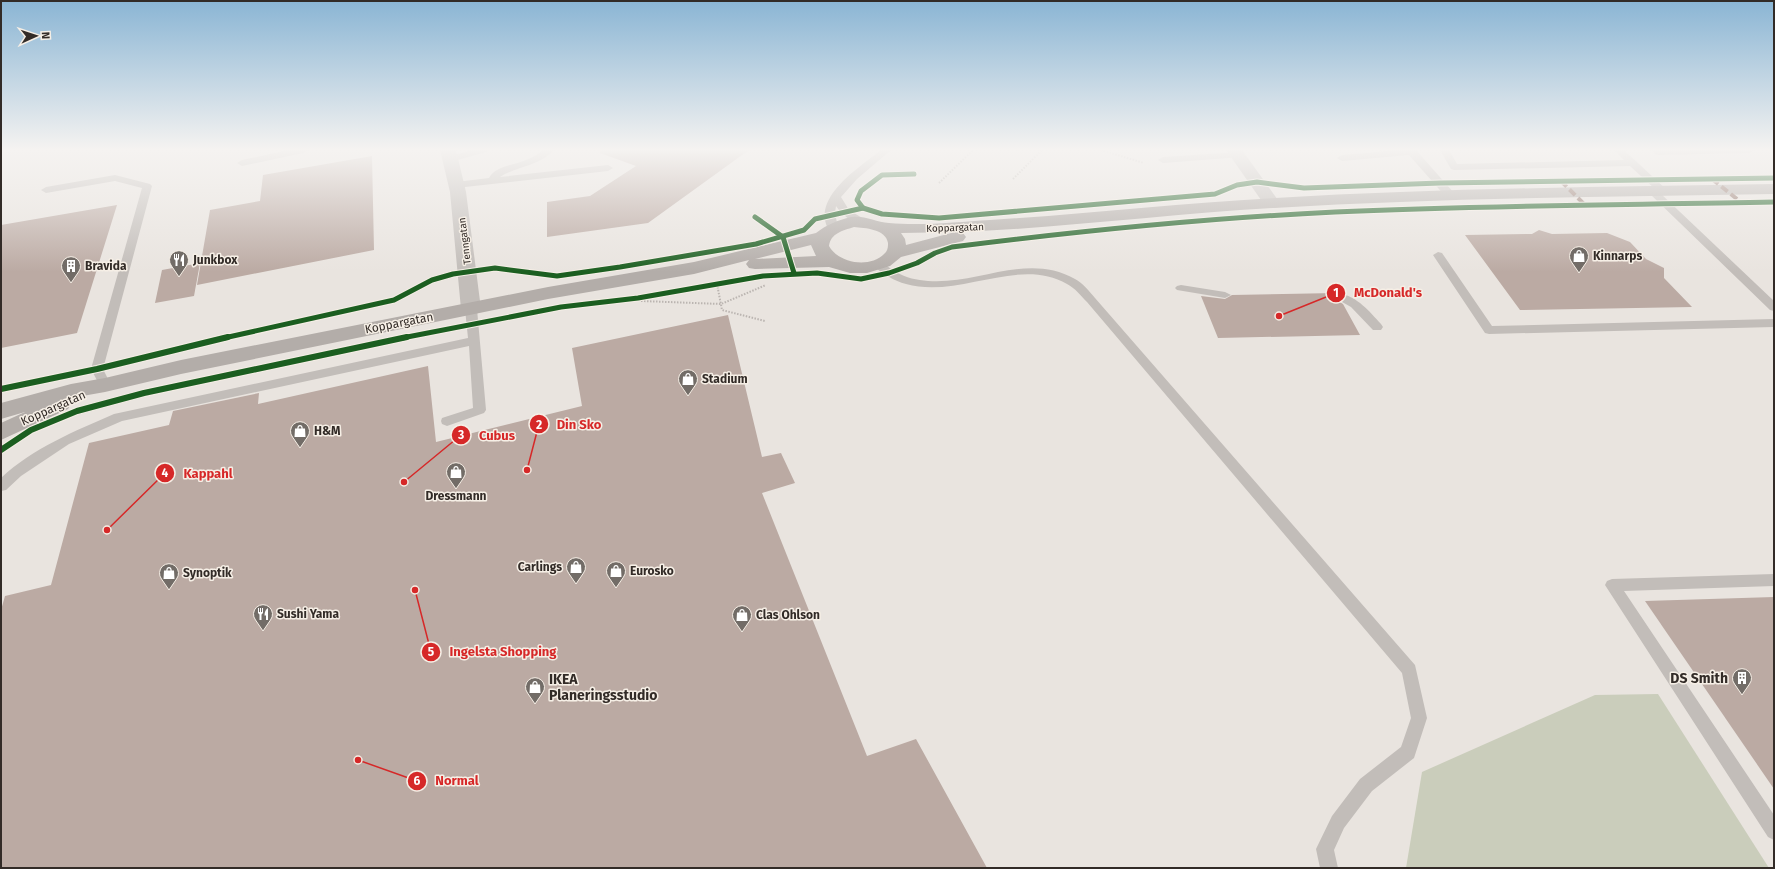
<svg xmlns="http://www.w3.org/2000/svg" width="1775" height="869" font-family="'Fira Sans',sans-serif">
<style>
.green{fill:#cacdbb}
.building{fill:#bbaaa3}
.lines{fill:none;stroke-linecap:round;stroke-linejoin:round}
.path{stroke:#bbb5b1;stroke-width:2;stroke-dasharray:1.5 1.5;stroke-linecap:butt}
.lane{fill:#c2bdb9;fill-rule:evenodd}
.street{fill:#c2bdb9;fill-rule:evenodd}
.secondary{fill:#b3ada9;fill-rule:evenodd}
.quiet{stroke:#8d6e63;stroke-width:4;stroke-dasharray:8 4;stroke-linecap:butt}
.cycleway-far1-casing{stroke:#f6efe6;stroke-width:7}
.cycleway-casing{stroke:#f6efe6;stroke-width:8}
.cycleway-far1{stroke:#1b5e20;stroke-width:5}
.cycleway{stroke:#1b5e20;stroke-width:6}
.labels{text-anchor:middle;stroke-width:3;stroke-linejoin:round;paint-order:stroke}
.far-street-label{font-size:10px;fill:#322b27;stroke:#f6efe6}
.poi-label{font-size:12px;font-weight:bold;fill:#322b27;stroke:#f6efe6;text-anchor:start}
.street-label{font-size:12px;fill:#322b27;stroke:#f6efe6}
.near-poi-label{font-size:14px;font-weight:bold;fill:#322b27;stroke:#f6efe6;text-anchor:end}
.leader{fill:none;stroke:#d62828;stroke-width:1.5}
.callout-dot{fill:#d62828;stroke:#f6efe6;stroke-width:1.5}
.mark-label{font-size:12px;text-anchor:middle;font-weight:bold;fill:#fff}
.callout-label{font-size:13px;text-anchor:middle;font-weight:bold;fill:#d62828;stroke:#f6efe6;stroke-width:3;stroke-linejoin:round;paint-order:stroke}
</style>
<rect width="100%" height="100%" fill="#e9e4df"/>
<polygon class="green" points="1658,694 1769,868 1406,868 1422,772 1595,695"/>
<g class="building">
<polygon points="601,150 749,150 648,223 547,237 547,202 590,196 636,166 600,153"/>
<polygon points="372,156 374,250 197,285 210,210 260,201 263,175"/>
<polygon points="117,205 77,333 1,348 1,225"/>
<polygon points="1539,230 1552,234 1607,233 1630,242 1646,259 1664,268 1664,278 1692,307 1520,310 1465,235 1532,234"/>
<polygon points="200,263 194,296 155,303 162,270"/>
<polygon points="1336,293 1332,295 1332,297 1343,304 1360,335 1218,338 1201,296 1225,299 1232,295"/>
<polygon points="728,315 762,457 781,453 795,483 762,493 867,756 916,739 987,868 1,868 1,610 5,596 51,585 89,443 169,425 173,411 259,393 258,404 428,366 436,442 582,406 572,348"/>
<polygon points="1774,597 1774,789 1645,601"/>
</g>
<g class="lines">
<g class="path">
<polyline points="1101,150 1144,163"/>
<polyline points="1013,179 1042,150"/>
<polyline points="939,183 973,150"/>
<polyline points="717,284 722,310 765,321"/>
<polyline points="641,301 721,304 766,285"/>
</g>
<g class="lane">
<polygon points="288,150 307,150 303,153 242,166 237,163 242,160"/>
<polygon points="472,150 488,150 487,152 450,162 445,159 447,157"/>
<path d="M 543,150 L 554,150 C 540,166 517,166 500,177 L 608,165 L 613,168 L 608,171 L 456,188 L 451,185 L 456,182 L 489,178 C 495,166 515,165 526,160 C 532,158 538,154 543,150 Z"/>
<path d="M 881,150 L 891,150 L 857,179 L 841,197 L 849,210 L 869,222 L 868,224 C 856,227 842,215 836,206 L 835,213 L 838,228 L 833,231 L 829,230 C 810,198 860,167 881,150 Z"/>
<polygon points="1399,150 1416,150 1454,193 1455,195 1454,197 1446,197 1409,155 1342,161 1337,158 1342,155"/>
<polygon points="1440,150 1449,150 1457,164 1624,160 1614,150 1624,150 1668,191 1666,193 1660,193 1774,301 1774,311 1770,310 1649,193 1647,191 1649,189 1655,189 1630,166 1454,170 1451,169"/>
<polygon points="1652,150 1754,150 1750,153 1658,155 1655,154"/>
<polygon points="1238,152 1241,153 1243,155 1241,157 1163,163 1158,160 1163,157"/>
<polygon points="115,175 150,184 152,186 103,369 111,385 109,388 101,388 91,369 142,188 115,181 46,193 41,190 46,187"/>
<polygon points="1438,252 1442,253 1492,326 1774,319 1774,327 1489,334 1485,333 1433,255"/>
<path d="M 878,262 C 885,263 890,269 896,272 C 906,278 917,280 928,281 C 978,285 1027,252 1075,279 C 1083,283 1089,291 1095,298 L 1415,665 L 1427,718 L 1414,758 L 1372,791 L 1344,828 L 1334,850 L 1338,868 L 1320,868 L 1316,849 L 1332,816 L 1360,779 L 1401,747 L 1411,718 L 1402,673 L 1087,302 C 1081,296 1075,288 1067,284 C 1019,256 959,299 906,284 C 894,281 884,274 874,267 L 873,265 Z"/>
<polygon points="1181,285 1225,292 1231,295 1225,298 1177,290 1175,288 1177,286"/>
<path d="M 1339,293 C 1358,297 1369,311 1381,324 L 1383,327 L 1381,330 L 1373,330 L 1351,307 L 1335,298 L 1333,296 Z"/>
<path d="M 471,305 L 475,306 L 477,309 L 486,410 L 484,413 L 447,426 L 442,424 L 441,421 L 442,418 L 473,408 L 469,346 L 122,421 L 69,444 L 21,476 L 6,490 L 1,491 L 1,478 C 33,448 75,431 114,414 L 468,338 L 465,309 L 467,306 Z"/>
<polygon points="1774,574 1774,586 1624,591 1774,815 1774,840 1768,837 1605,585 1607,581 1612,579"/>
</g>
<g class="street">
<polygon points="440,150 456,150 466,192 481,309 478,313 471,315 464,313 461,309 450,192"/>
<polygon points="1226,150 1242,150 1280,203 1278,207 1272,208 1266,207"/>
</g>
<path class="secondary" d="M 1774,184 L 1774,194 C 1607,197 1440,198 1274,208 C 1168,214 1064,228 959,232 L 963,233 L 966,237 L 963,241 L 901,257 L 890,266 L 867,273 L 850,273 L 829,267 L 755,269 L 749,268 L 746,264 L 749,260 L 694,274 L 548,299 L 181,374 L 105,392 L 71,398 L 68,399 L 71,404 L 68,409 L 1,440 L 1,423 L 25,412 L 1,419 L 1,403 L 71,384 L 105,378 L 181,360 L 548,287 L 694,262 L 816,233 C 826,225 838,220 851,217 C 864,215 876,222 889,223 C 921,226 958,222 990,220 C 1085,214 1180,203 1275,198 C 1441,188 1608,187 1774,184 ZM 854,227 C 865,228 886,229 888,243 C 888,246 888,249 886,252 C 872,269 839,264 829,246 C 831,233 842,231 854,227 ZM 955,232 L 906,245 L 905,239 L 901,233 ZM 811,245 L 816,256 L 755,259 Z"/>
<g class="quiet">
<polyline points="1712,179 1742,203"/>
<polyline points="1561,181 1586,206"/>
</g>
<g class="cycleway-far1-casing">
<g id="cycleway-far1">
<polyline points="863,208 857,200 861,191 882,175 914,174"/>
<polyline points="755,217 783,237 794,273"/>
<polyline points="224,338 394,300 432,280 453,274 495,268 557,276 620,267 756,244 804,230 815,219 863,208 882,214 939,218 1215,194 1237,185 1257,182 1304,188 1440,183 1774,178"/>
<path d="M 402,338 L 561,307 L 638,298 L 763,276 L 817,273 L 861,279 L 889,273 L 917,263 L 935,253 L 952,247 C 1079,231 1207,218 1335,212 C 1481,205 1628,205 1774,202"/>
</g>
</g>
<g class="cycleway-casing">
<g id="cycleway">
<polyline points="1,389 97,369 228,337"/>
<polyline points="1,450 31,430 77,411 144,393 407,337"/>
</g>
</g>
<use href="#cycleway-far1" class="cycleway-far1"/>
<use href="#cycleway" class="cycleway"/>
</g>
<linearGradient id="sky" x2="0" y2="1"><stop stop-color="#8ab5d4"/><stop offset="0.55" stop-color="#f5f3f1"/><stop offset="1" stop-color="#f5f3f1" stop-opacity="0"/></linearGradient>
<rect width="1775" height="272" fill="url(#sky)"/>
<defs>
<g id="shop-pin" transform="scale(1)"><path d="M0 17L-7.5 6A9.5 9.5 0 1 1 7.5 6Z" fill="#726c67" stroke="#f6efe6"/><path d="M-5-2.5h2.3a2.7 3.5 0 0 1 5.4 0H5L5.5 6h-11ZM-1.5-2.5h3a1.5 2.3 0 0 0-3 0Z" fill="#fff"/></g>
<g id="restaurant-pin" transform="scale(1)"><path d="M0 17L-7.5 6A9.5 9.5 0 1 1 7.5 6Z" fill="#726c67" stroke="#f6efe6"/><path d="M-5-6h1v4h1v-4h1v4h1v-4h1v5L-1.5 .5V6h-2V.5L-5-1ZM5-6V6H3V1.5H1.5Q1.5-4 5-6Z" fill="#fff"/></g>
<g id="building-pin" transform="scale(1)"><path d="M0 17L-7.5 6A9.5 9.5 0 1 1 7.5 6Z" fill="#726c67" stroke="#f6efe6"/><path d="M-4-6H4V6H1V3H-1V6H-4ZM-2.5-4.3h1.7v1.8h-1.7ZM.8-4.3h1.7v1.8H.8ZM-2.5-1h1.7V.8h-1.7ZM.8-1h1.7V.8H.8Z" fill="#fff"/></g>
</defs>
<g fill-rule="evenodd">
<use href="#shop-pin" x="1579" y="256"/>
<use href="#restaurant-pin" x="179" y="260"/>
<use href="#building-pin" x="71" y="266"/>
<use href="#shop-pin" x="688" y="379"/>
<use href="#shop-pin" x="300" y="431"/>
<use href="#shop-pin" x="456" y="472"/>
<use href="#shop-pin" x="576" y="567"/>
<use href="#shop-pin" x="616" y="571"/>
<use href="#shop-pin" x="169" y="573"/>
<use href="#restaurant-pin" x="263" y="614"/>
<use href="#shop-pin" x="742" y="615"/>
<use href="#building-pin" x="1742" y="678"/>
<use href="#shop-pin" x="535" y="687"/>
</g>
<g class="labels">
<g class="far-street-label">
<text transform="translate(955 227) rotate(-2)" y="4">Koppargatan</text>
<text transform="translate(464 241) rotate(-97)" y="4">Tenngatan</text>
</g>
<g class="poi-label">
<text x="1593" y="260">Kinnarps</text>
<text x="193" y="264">Junkbox</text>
<text x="85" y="270">Bravida</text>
<text x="702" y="383">Stadium</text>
<text x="314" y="435">H&amp;M</text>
<text x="456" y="500" text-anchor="middle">Dressmann</text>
<text x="562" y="571" text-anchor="end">Carlings</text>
<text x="630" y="575">Eurosko</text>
<text x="183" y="577">Synoptik</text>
<text x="277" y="618">Sushi Yama</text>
<text x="756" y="619">Clas Ohlson</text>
</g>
<g class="street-label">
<text transform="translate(399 323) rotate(-11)" y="4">Koppargatan</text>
<text transform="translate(53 408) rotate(-24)" y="4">Koppargatan</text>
</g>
<g class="near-poi-label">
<text x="1728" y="683">DS Smith</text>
<text x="549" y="684" text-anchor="start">IKEA<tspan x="549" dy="16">Planeringsstudio</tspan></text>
</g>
</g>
<path class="leader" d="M1279 316L1336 293M527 470L539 424M404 482L461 435M107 530L165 473M415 590L431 652M358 760L417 781"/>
<g class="callout-dot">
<circle cx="1279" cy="316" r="4"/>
<circle cx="527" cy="470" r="4"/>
<circle cx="404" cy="482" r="4"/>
<circle cx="107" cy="530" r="4"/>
<circle cx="415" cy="590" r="4"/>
<circle cx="358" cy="760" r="4"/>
<circle cx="1336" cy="293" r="10"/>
<circle cx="539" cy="424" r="10"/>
<circle cx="461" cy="435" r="10"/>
<circle cx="165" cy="473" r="10"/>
<circle cx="431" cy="652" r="10"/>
<circle cx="417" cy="781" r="10"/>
</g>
<g class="mark-label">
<text x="1336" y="297">1</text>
<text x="539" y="429">2</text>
<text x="461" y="439">3</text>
<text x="165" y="477">4</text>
<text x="431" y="656">5</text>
<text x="417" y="785">6</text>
</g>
<g class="callout-label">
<text x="1388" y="297">McDonald's</text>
<text x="579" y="429">Din Sko</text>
<text x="497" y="440">Cubus</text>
<text x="208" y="478">Kappahl</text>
<text x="503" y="656">Ingelsta Shopping</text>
<text x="457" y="785">Normal</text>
</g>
<rect width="1775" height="869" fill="none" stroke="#322b27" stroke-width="4"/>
<g transform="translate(36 36) rotate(87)" stroke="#f6efe6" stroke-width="3" paint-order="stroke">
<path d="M0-3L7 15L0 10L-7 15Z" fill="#322b27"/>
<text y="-6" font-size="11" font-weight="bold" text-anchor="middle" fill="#322b27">N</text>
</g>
</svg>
